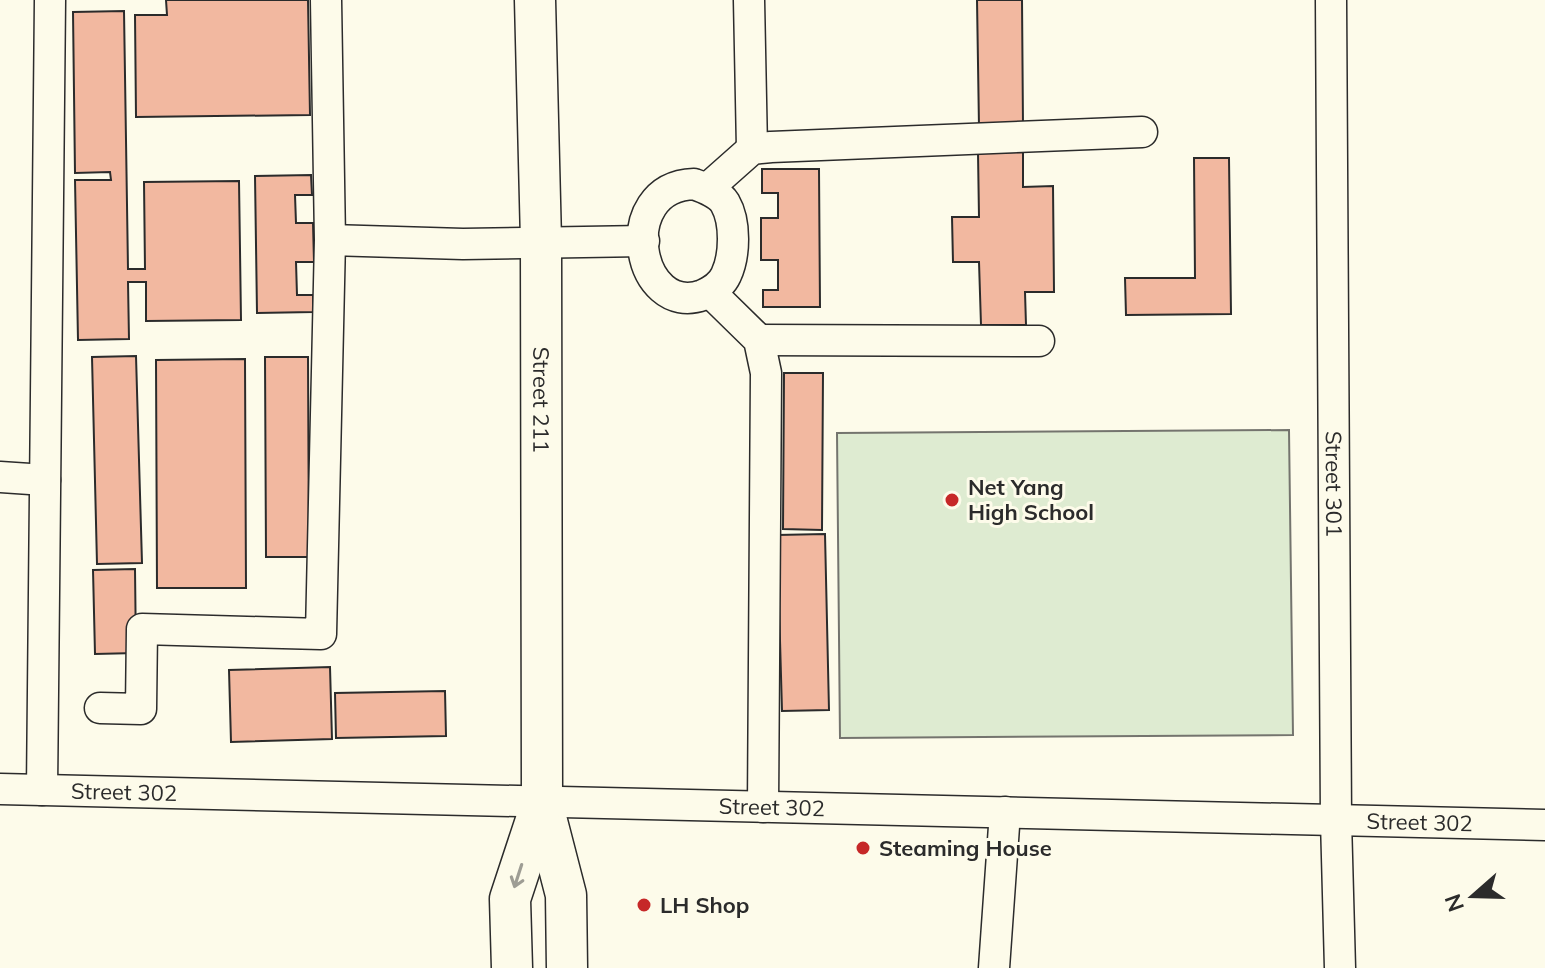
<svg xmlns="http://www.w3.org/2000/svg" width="1545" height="968" font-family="Mulish,sans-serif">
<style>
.green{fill:#deebd1;stroke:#74746e;stroke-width:2}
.building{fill:#f2b8a0;stroke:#2b2b2b;stroke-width:2}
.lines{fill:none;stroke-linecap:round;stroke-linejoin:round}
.minor-casing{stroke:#2b2b2b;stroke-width:33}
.major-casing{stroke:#2b2b2b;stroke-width:43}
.minor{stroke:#fdfbea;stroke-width:30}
.major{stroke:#fdfbea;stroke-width:40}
.oneway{stroke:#9e9d94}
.poi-dot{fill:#c62828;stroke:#fdfbea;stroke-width:3}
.labels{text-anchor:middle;stroke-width:6;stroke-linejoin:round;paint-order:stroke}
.street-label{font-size:22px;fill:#2b2b2b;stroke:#fdfbea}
.poi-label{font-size:22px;font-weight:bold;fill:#2b2b2b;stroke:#fdfbea;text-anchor:start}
</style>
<rect width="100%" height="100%" fill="#fdfbea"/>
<polygon class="green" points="1289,430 1293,735 840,738 837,433"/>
<g class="building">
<polygon points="166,0 308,0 310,115 136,117 135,15 167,15"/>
<polygon points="977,0 1022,0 1023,126 979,127"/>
<polygon points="124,11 128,269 145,269 144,182 239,181 241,320 146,321 146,282 128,282 129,339 78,340 75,180 111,180 110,172 75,173 73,12"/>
<polygon points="1023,152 1023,187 1053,186 1054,292 1025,292 1026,325 981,325 979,262 953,262 952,217 979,217 978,153"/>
<polygon points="1194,158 1229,158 1231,314 1126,315 1125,278 1195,278"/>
<polygon points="762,169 819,169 820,307 763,307 763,290 778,290 778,260 761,260 761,218 778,218 778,193 762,193"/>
<polygon points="311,175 312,195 295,195 296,223 313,223 314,262 296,262 297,295 313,295 313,312 257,313 255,176"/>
<polygon points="136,356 142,563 97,564 92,357"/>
<polygon points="265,357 308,357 309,557 266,557"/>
<polygon points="245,359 246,588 157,588 156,360"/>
<polygon points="784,373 823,373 822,530 783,529"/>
<polygon points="825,534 829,710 782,711 777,535"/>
<polygon points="135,569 136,653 95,654 93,570"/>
<polygon points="330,667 332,739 231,742 229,670"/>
<polygon points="445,691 446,736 336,738 335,693"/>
</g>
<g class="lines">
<g class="minor-casing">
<g id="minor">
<polyline points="326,0 330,240"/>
<polyline points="749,0 752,149"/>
<path id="s1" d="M 1331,0 L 1336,820 L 1340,968"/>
<path d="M 694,184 C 705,188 719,193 725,203 C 736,222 735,256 726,275 C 722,284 712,291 703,295 C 637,319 613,187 694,184 Z"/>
<polyline points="708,188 752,149 771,147 1142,132"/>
<polyline points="710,292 759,340 766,373 763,807"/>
<polyline points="759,340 1039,341"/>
<polyline points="0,477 45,480"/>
<polyline points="100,708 141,709 142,629 321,634 330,240 463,244 644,241"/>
<path id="s2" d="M 0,789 L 1545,825"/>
<polyline points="42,790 50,0"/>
<polyline points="994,968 1005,812"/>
</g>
</g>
<g class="major-casing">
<g id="major">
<path id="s3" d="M 535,0 L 541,241 L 542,802 L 566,895 L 567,968"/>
<polyline points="512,968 510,899 542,802"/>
</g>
</g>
<use href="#minor" class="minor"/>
<use href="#major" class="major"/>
</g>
<defs><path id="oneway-shaft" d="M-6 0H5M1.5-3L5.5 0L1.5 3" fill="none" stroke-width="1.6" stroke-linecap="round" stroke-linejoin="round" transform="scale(2)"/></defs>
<use class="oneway" href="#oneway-shaft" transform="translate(518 876) rotate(108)"/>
<g class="poi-dot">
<circle cx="952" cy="500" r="8"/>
<circle cx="863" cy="848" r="8"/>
<circle cx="644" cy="905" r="8"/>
</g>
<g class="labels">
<g class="street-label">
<text dy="8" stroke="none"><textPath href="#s3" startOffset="400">Street 211</textPath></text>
<text dy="8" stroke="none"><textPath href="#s1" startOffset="484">Street 301</textPath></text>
<text dy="8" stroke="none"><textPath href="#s2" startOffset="124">Street 302</textPath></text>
<text dy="8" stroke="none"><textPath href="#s2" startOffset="772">Street 302</textPath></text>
<text dy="8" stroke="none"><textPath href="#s2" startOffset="1420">Street 302</textPath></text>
</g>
<g class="poi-label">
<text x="968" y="495">Net Yang<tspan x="968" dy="25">High School</tspan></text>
<text x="879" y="856">Steaming House</text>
<text x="660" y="913">LH Shop</text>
</g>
</g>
<g transform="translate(1473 896) rotate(250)" stroke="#fdfbea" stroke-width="6" paint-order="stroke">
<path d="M0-6L14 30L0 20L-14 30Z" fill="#2b2b2b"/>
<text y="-12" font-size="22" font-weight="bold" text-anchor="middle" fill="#2b2b2b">N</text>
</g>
</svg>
